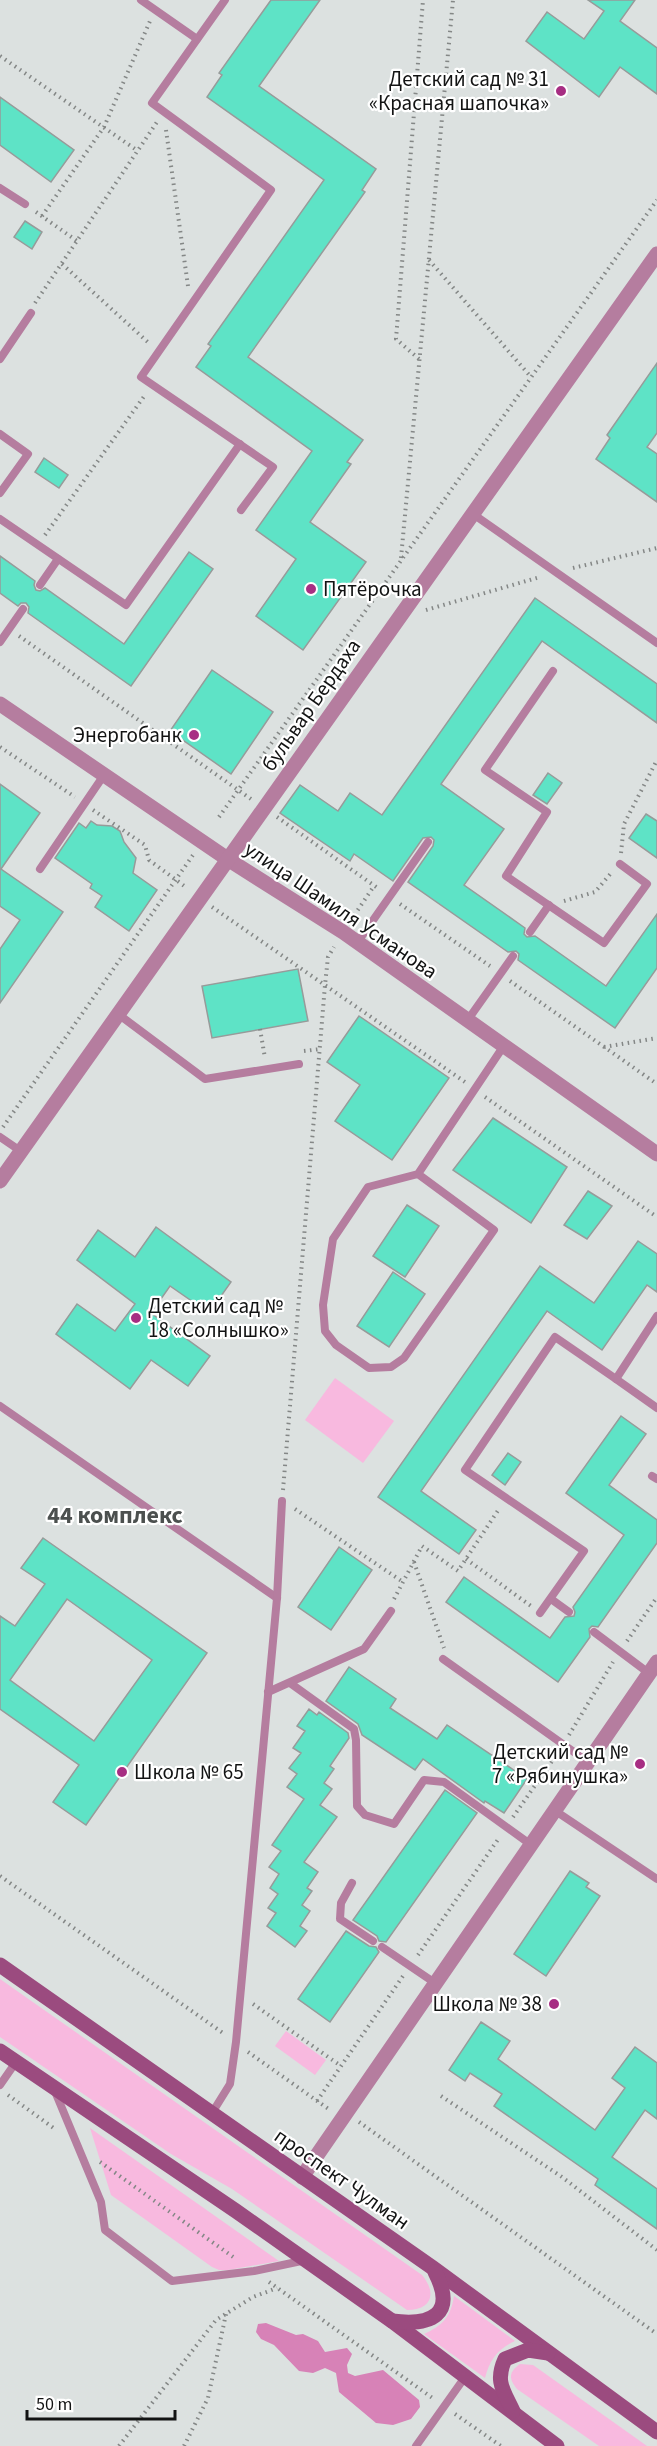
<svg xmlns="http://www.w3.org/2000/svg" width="657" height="2446" font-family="'Source Sans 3',sans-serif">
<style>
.green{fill:#f8b9df}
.forest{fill:#d782b7}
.building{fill:#5ee3c6;stroke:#979b9a;stroke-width:1.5;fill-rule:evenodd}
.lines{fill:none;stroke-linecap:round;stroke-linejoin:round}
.path{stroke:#848786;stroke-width:4;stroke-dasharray:1.5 4.5;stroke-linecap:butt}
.service{stroke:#b57d9f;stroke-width:8}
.minor{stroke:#b57d9f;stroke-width:15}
.secondary{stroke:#9b4b7f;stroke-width:15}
.poi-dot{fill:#a72e83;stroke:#fff;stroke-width:2}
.labels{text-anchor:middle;stroke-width:4.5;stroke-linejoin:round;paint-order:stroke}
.poi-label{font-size:21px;fill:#121313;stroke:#fff;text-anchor:end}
.street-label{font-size:21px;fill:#121313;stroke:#fff}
.quarter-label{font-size:24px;font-weight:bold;fill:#4c504f;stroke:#fff}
</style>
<rect width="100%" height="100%" fill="#dce1e0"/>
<g class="green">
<polygon points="335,1378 394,1421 363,1463 305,1420"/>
<path d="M 0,1979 L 422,2275 C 437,2293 432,2310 407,2310 L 232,2189 L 171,2154 L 0,2037 Z"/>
<polygon points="286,2031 326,2060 315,2075 275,2046"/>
<polygon points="90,2128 279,2261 228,2270 219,2270 212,2267 111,2195"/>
<path d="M 454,2296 L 515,2341 C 498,2349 490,2359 485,2378 L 424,2334 C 442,2326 451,2317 454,2296 Z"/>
<path d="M 520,2364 L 533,2365 L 647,2446 L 599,2446 L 517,2389 C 508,2378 509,2372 520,2364 Z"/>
</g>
<polygon class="forest" points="266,2323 296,2335 303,2334 318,2341 325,2352 347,2348 352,2354 347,2365 348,2373 355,2376 383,2370 419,2400 420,2407 411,2419 393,2425 376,2423 339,2392 336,2373 325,2368 313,2373 299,2371 274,2345 261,2339 256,2332 258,2324"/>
<g class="building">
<polygon points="271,0 320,0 259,86 376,169 362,190 365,192 248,357 363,440 347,462 351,464 310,522 366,562 303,650 256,616 296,559 256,530 312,451 196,367 211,346 208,344 324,180 207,97 222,75 219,73"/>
<polygon points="588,0 635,0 620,21 657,48 657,94 620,67 599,97 526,41 547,12 584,39 604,11"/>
<polygon points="0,97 74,150 51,182 0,145"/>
<polygon points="25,221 42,232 32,249 14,237"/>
<polygon points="657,363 657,433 647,447 657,454 657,502 596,459 610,438 607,435"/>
<polygon points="44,458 68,475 59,488 35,472"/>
<polygon points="189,552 213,569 131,686 28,613 29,607 26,603 21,603 18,606 0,593 0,556 35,581 34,585 36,590 40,591 45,588 124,644"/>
<polygon points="535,598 657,684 657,723 542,641 441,784 504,829 464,885 525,928 524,934 527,937 535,936 606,986 657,914 657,968 615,1028 518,960 519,954 516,951 508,952 408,882 433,846 434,840 431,837 423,838 393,881 354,854 350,861 280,813 300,785 338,811 350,793 382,815"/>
<polygon points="212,670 273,712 231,774 170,731"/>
<polygon points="548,773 562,783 547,804 533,795"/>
<polygon points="0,784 40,813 1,869 63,912 0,1003 0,949 20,920 0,906"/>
<polygon points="646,814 657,821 657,858 629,838"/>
<polygon points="91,821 97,825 112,826 120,831 124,842 136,858 133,873 157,890 129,931 95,907 102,896 90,888 92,884 55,858 79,823 86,828"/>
<polygon points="298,969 308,1021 212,1038 202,986"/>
<polygon points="359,1016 449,1078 392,1160 335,1121 360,1085 327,1062"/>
<polygon points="493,1118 567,1167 531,1223 453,1170"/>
<polygon points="588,1191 612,1206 587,1239 564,1225"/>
<polygon points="407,1205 439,1226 405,1277 373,1256"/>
<polygon points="156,1227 231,1282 209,1313 170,1286 151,1313 210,1356 188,1386 151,1360 130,1389 56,1334 77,1304 115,1331 135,1304 77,1260 98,1230 135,1257"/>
<polygon points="638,1241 657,1254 657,1292 647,1285 602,1350 547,1311 421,1491 476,1530 459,1554 378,1497 540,1266 594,1303"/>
<polygon points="393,1272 425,1294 389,1347 357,1326"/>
<polygon points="621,1416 646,1434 609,1485 657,1520 657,1543 598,1627 592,1626 589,1629 590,1637 558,1682 446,1602 464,1577 550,1638 565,1617 574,1616 575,1612 573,1607 624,1535 566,1493"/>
<polygon points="508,1453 521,1462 505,1485 492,1475"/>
<path d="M 43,1538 L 207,1653 L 86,1825 L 53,1802 L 79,1765 L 0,1709 L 0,1616 L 15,1626 L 45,1584 L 21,1568 ZM 67,1599 L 152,1660 L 94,1741 L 10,1680 Z"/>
<polygon points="339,1547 372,1570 331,1630 298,1607"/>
<polygon points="349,1667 396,1699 390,1708 437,1739 447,1725 527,1779 504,1813 485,1801 484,1803 423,1759 415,1770 362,1735 358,1724 326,1701"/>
<polygon points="309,1709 317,1715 319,1712 348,1733 349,1738 330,1766 334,1769 324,1783 332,1789 320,1805 337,1817 304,1862 318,1872 307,1888 312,1891 302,1905 310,1911 300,1926 307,1931 295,1947 267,1926 276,1913 268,1908 278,1894 270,1888 279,1874 269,1867 281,1851 272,1845 304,1799 287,1787 297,1774 289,1768 301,1753 293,1748 305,1731 297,1726"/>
<polygon points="445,1790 477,1813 386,1942 379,1941 377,1936 353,1920"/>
<polygon points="570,1871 589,1883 586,1887 600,1896 546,1976 514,1954"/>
<polygon points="346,1931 369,1946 376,1947 379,1952 330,2022 298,1999"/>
<polygon points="481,2022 510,2041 498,2059 595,2130 625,2088 612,2078 635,2047 657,2063 657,2119 645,2110 612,2157 657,2189 657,2229 595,2185 598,2179 494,2106 502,2094 470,2073 465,2081 449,2070"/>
</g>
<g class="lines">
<g class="path">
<polyline points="0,56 138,151"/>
<polyline points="415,100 444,102"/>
<polyline points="166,130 188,286"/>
<polyline points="36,212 77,241"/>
<polyline points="42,216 104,127 150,21"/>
<polyline points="429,260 531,377"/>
<polyline points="62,264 150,344"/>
<polyline points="35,303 157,122"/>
<polyline points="419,359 396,339 423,0"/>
<polyline points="45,535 145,395"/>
<polyline points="401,558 453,0"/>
<polyline points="573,568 657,548"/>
<polyline points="426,610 540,577"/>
<polyline points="19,636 251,799"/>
<polyline points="0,747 75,797"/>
<polyline points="93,810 145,845 149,860 187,888"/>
<polyline points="219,817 657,200"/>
<polyline points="277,817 379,889"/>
<polyline points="621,853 624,824 657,760"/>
<polyline points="564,901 595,892 612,872"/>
<polyline points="400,904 490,966"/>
<polyline points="212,907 465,1082"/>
<polyline points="351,920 374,886"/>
<polyline points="510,981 657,1084"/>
<polyline points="260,1029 265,1058"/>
<polyline points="604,1047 657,1038"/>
<polyline points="304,1051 321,1049"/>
<polyline points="485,1097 657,1217"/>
<polyline points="3,1127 193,855"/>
<polyline points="283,1490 325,985 328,957 334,947"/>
<polyline points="295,1509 403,1582"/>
<polyline points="466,1559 531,1606"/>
<polyline points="414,1562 444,1648"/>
<polyline points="394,1599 422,1546 458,1571 499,1509"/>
<polyline points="627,1641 657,1597"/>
<polyline points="569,1735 613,1662"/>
<polyline points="513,1817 557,1754"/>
<polyline points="0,1876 223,2033"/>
<polyline points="418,1955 499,1838"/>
<polyline points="253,2004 341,2066"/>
<polyline points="248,2052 330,2110"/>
<polyline points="8,2095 55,2129"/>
<polyline points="441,2096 562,2177 657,2250"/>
<polyline points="317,2101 403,1976"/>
<polyline points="359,2122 657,2334"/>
<polyline points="100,2162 236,2259"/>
<polyline points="269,2282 434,2399"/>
<polyline points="455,2414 501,2446"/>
<polyline points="119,2446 216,2320 253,2297 277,2288"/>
<polyline points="184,2446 208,2398 226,2314"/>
</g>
<g class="service">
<polyline points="141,0 197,39"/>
<polyline points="225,0 152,103 271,190 141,377 273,467 241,510"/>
<polyline points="0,188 25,204"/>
<polyline points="0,359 31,313"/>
<polyline points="0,434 28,454 0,493"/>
<polyline points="473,514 657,643"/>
<polyline points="0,519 126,605 240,444"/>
<polyline points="40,585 58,559"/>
<polyline points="0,642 23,609"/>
<polyline points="553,671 485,770 547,812 506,876 604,943 647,884 620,864"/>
<polyline points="40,869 104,775"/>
<polyline points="530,932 549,905"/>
<polyline points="357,943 428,842"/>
<polyline points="118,1014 205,1079 299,1064"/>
<polyline points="467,1021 513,956"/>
<polyline points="0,1137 22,1152"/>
<polyline points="418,1174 494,1230 404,1358 391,1367 369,1368 336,1345 325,1331 323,1305 333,1239 368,1187 418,1174 503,1047"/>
<polyline points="657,1316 616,1379 657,1408"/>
<polyline points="0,1406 277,1598"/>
<polyline points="652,1476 657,1479"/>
<polyline points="551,1599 569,1612"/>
<polyline points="540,1613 584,1551 465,1470 555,1337 616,1379"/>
<polyline points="594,1632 650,1674"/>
<polyline points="443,1659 588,1762"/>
<polyline points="290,1683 354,1729 356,1740 357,1806 365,1815 394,1824 424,1780 444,1782 530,1844"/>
<polyline points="268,1692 364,1649 391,1611"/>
<polyline points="554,1810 657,1879"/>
<polyline points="352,1883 341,1903 340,1919 373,1941"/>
<polyline points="382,1947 435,1983"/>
<polyline points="0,2085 16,2062"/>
<polyline points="54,2089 101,2202 105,2230 172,2281 254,2271 306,2260"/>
<polyline points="212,2113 230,2084 236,2042 277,1598 282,1501"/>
<polyline points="416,2446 465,2377"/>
</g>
<g class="minor">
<polyline points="0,704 229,860 343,932 657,1154"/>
<polyline points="0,1181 657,254"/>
<polyline points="302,2177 657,1662"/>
</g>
<g class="secondary">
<polyline points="0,1965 433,2268 657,2432"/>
<polyline points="0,2051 236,2211 392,2321 557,2446"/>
<path d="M 392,2321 C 431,2326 457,2315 435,2272"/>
<path d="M 513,2411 C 503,2390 495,2381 505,2359 L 528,2350 L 548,2353"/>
</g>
</g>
<g class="poi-dot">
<circle cx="561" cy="91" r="6"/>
<circle cx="311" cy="589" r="6"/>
<circle cx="194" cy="735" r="6"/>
<circle cx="136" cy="1318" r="6"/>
<circle cx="640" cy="1764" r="6"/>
<circle cx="122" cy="1772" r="6"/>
<circle cx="554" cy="2004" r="6"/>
</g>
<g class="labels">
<g class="poi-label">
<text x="549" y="86">Детский сад № 31<tspan x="549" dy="24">«Красная шапочка»</tspan></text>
<text x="323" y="596" text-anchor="start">Пятёрочка</text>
<text x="182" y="742">Энергобанк</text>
<text x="148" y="1313" text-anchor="start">Детский сад №<tspan x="148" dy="24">18 «Солнышко»</tspan></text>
<text x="628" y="1759">Детский сад №<tspan x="628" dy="24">7 «Рябинушка»</tspan></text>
<text x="134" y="1779" text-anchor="start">Школа № 65</text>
<text x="542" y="2011">Школа № 38</text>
</g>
<g class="street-label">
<text transform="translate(311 705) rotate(-55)" y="7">бульвар Бердаха</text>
<text transform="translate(341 910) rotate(34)" y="7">улица Шамиля Усманова</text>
<text transform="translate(342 2179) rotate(35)" y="7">проспект Чулман</text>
</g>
<g class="quarter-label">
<text x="115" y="1523">44 комплекс</text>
</g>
</g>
<path d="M27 2410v9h148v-9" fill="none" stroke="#121313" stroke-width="3"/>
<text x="36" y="2410" font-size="18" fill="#121313" stroke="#ffffff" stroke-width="4.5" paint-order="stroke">50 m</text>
</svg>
